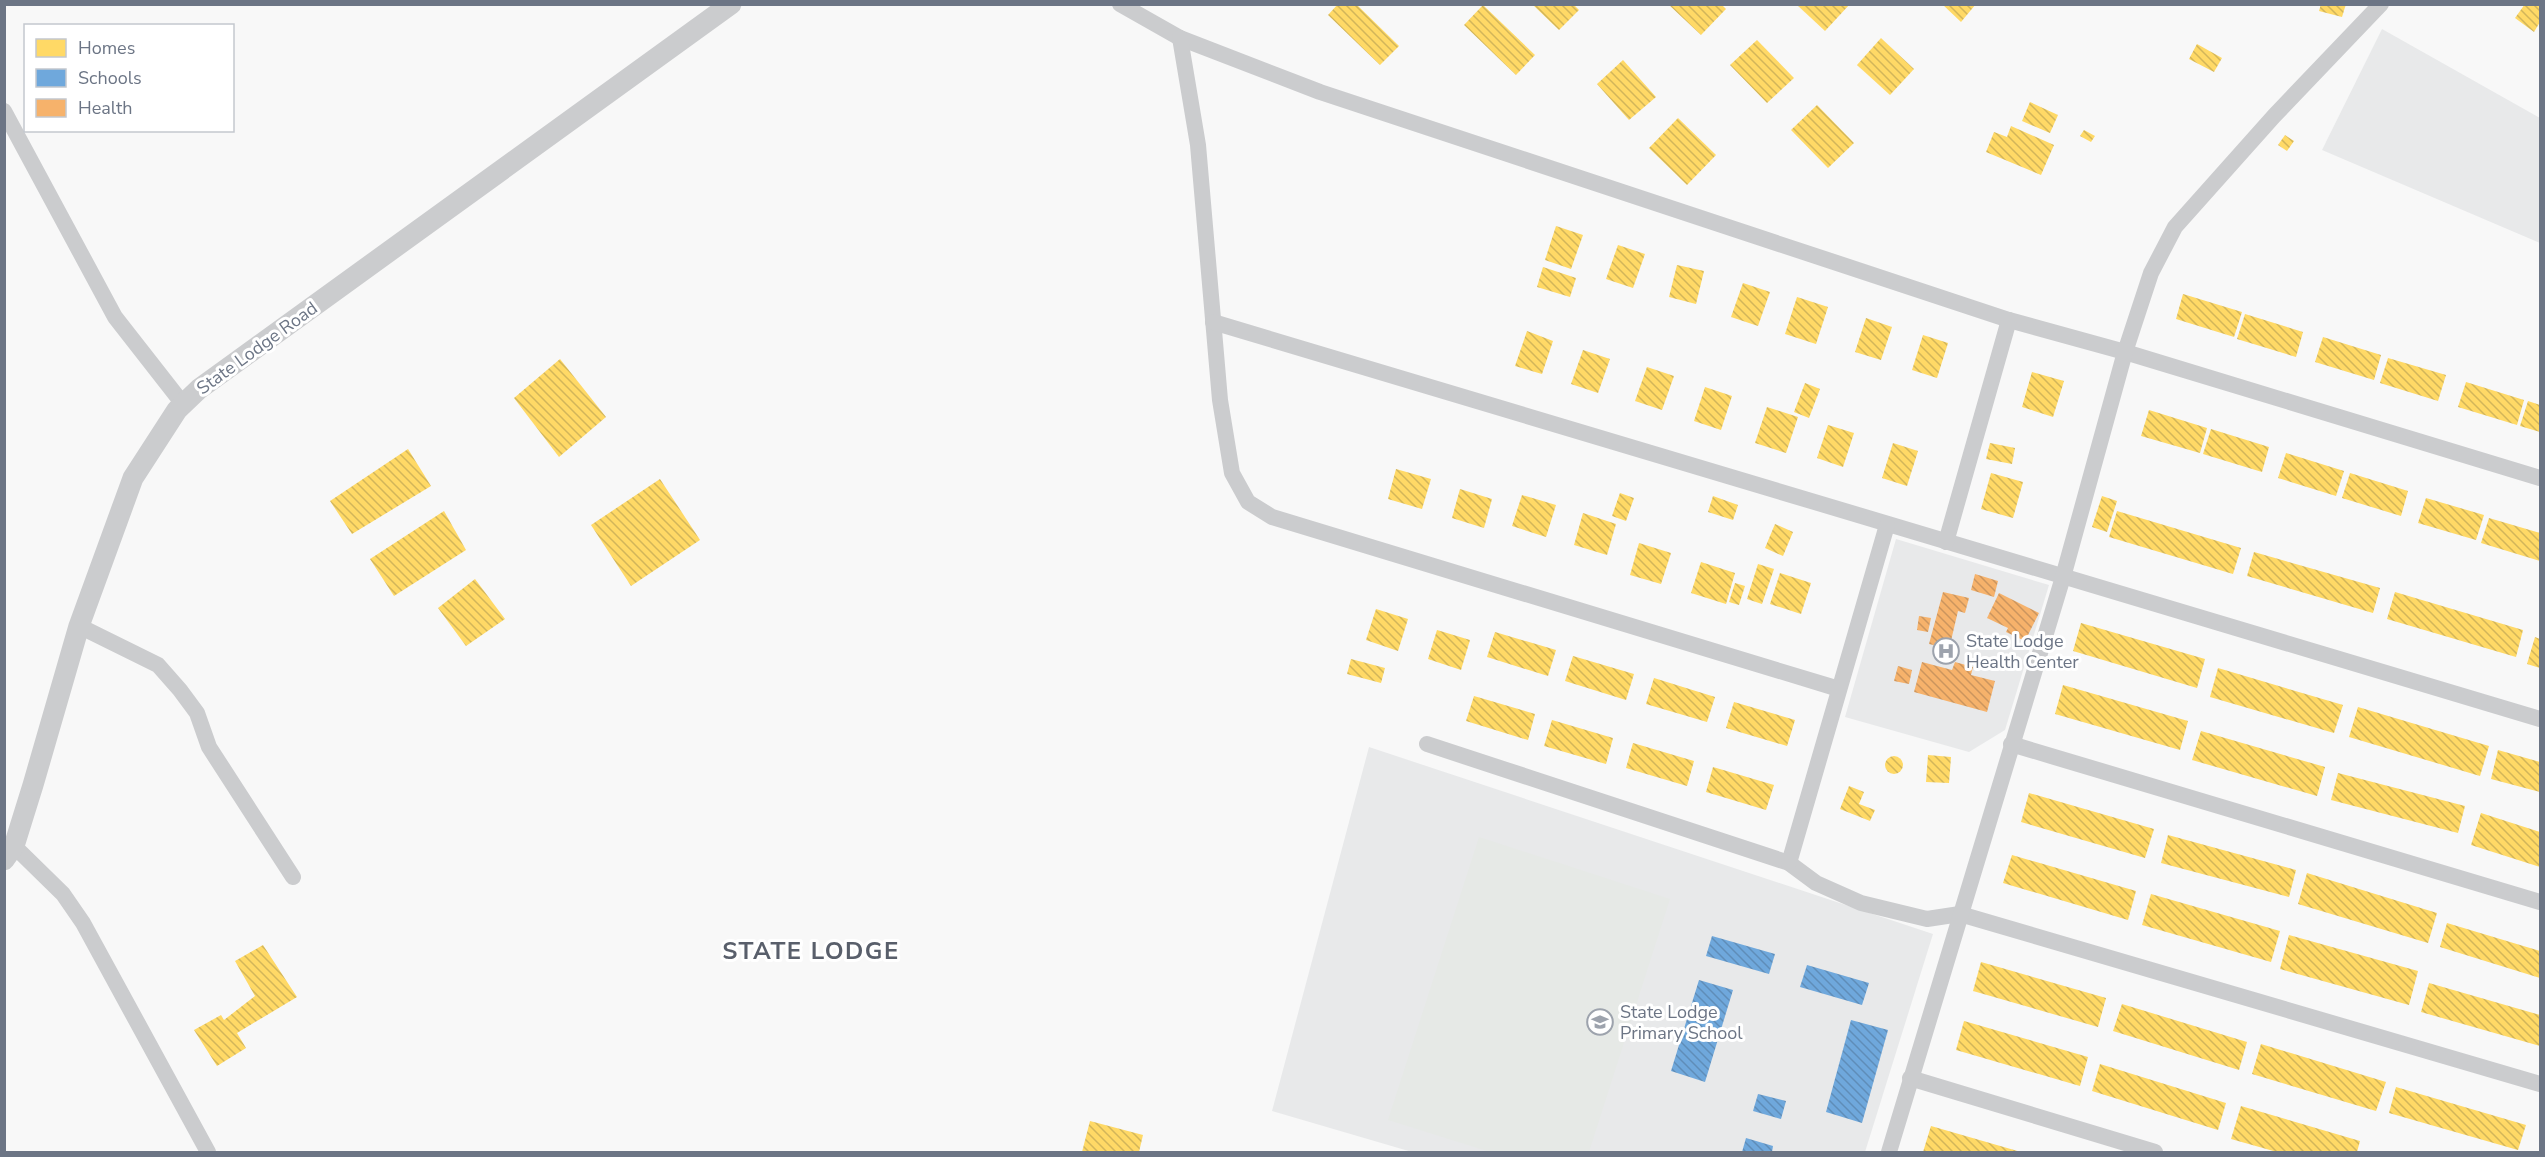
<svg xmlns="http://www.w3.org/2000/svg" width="2545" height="1157" font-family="'Nunito Sans',sans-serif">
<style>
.built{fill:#e8e9ea}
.garden{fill:#e6e9e6}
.homes{fill:url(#homes-back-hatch)}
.schools{fill:url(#schools-back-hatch)}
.health{fill:url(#health-back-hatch)}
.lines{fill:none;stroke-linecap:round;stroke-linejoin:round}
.minor{stroke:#cbccce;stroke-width:16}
.tertiary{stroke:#cbccce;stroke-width:21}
.labels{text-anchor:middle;stroke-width:6;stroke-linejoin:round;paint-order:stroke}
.street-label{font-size:18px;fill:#6c7585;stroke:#fff}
.poi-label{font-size:18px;fill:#6c7585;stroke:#fff;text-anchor:start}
.district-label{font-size:24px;font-weight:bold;letter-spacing:1.5px;fill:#595f6b;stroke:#fff}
</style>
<defs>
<pattern id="homes-back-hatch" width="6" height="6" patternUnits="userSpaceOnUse" patternTransform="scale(1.5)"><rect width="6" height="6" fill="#ffd966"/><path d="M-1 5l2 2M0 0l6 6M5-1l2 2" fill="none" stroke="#d2b55a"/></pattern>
<pattern id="schools-back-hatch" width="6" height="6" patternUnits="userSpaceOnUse" patternTransform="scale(1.5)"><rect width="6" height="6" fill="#6fa8dc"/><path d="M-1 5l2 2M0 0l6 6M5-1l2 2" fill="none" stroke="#5f8db8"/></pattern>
<pattern id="health-back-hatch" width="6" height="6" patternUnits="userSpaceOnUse" patternTransform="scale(1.5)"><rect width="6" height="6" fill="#f6b26b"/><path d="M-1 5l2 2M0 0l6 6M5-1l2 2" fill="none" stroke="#cb955e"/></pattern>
</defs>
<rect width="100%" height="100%" fill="#f8f8f8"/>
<g class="built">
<polygon points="2382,29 2540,118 2540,243 2322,150"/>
<polygon points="1896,539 2049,585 2005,730 1969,752 1845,717"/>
<polygon points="1369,747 1933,934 1865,1152 1412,1152 1272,1111"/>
</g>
<polygon class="garden" points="1479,837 1670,899 1589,1152 1490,1152 1388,1120"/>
<g class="homes">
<polygon points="1338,4 1356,4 1399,46 1380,65 1328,15"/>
<polygon points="1532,4 1573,4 1579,10 1559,30"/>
<polygon points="1668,4 1721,4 1726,9 1701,35"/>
<polygon points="1796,4 1850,4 1825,31"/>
<polygon points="1942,4 1976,4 1961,22"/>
<polygon points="2321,4 2346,4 2342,17 2319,11"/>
<polygon points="2525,4 2540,4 2540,22 2534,32 2515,18"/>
<polygon points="1483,5 1535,55 1516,75 1464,25"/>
<polygon points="1881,38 1914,69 1890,95 1857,65"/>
<polygon points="1757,40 1794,78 1767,103 1730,65"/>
<polygon points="2197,44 2222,58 2214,72 2189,59"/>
<polygon points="1623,60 1656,97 1629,120 1597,84"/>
<polygon points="2030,102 2058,115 2050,133 2022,121"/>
<polygon points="1817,105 1854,143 1828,168 1791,130"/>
<polygon points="1678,118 1716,155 1687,185 1649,148"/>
<polygon points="2011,126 2054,145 2041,175 1986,152 1994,132 2007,137"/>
<polygon points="2084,130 2095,136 2091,142 2080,136"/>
<polygon points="2285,135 2294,141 2287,151 2278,145"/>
<polygon points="1556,226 1583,235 1571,269 1545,260"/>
<polygon points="1618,245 1645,254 1633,288 1606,279"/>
<polygon points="1677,265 1704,271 1696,304 1669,297"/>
<polygon points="1543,267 1576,278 1570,297 1537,287"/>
<polygon points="1743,283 1770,292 1758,326 1731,317"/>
<polygon points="2183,294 2242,312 2234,337 2176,319"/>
<polygon points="1797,297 1828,307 1816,344 1785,334"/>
<polygon points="2245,314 2303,332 2296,357 2237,339"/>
<polygon points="1866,318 1892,327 1881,360 1855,352"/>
<polygon points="1527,331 1553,341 1542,374 1515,366"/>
<polygon points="1923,335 1948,343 1937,378 1912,370"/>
<polygon points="2323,337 2381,355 2374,380 2315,362"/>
<polygon points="1583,350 1610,359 1598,393 1571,384"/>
<polygon points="2388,358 2446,375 2438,401 2380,383"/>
<polygon points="560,359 606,417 559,457 514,398"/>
<polygon points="1647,367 1674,376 1662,410 1635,401"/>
<polygon points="2032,372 2064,381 2053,417 2022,407"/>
<polygon points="2466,382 2524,400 2517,425 2458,407"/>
<polygon points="1805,383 1820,389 1809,418 1794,412"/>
<polygon points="1705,387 1732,396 1721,430 1694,421"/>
<polygon points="2528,401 2540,405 2540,432 2520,426"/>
<polygon points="1767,407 1798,417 1786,453 1755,443"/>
<polygon points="2149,410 2207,428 2200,453 2141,436"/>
<polygon points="1828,425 1854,433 1843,467 1817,458"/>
<polygon points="2211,429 2269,447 2262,472 2203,454"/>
<polygon points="1893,443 1918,451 1907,486 1882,478"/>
<polygon points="1990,443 2015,448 2012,464 1986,459"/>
<polygon points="408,449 431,486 352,534 330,501"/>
<polygon points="2286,453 2344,471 2336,496 2278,478"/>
<polygon points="1396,469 1431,479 1422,509 1388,499"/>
<polygon points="1991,473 2023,482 2013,518 1981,509"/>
<polygon points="2350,473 2408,491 2401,516 2342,498"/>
<polygon points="660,479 700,540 631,586 591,525"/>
<polygon points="1460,489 1492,499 1484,528 1452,518"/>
<polygon points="1620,493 1634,498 1626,521 1612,516"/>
<polygon points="1522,495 1556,505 1546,537 1512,526"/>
<polygon points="1713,496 1738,505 1733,520 1708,512"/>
<polygon points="2102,496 2117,501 2107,532 2092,527"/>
<polygon points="2426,498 2484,515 2476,540 2418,523"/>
<polygon points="444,511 466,550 394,596 370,559"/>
<polygon points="2117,511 2241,548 2233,574 2109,537"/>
<polygon points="1583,513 1616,524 1607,555 1574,545"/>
<polygon points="2489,518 2540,533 2540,561 2481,543"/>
<polygon points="1775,524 1793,532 1783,556 1765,548"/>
<polygon points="1639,543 1671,553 1661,584 1630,575"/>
<polygon points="2254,552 2380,588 2373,613 2247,576"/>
<polygon points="1701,562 1735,573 1726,604 1691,593"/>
<polygon points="1758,564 1774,569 1762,604 1747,599"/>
<polygon points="1780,573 1811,583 1801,614 1770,604"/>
<polygon points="475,579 505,619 466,646 438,608"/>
<polygon points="1735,583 1745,586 1739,605 1729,602"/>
<polygon points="2395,592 2523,630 2516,657 2387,619"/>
<polygon points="1376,609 1408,619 1398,651 1366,640"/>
<polygon points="2081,623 2205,659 2197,688 2073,651"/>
<polygon points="1437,630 1470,640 1461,670 1428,659"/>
<polygon points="1495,632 1556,650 1548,676 1487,657"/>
<polygon points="2535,637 2540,639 2540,668 2527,664"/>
<polygon points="1573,656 1634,674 1626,700 1565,681"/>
<polygon points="1351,659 1385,668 1381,683 1347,674"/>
<polygon points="2218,668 2343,705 2334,733 2210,697"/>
<polygon points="1654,678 1715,697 1707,722 1646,704"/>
<polygon points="2063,685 2188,721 2180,750 2055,714"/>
<polygon points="1474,696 1535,714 1528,740 1466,721"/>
<polygon points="1734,702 1795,720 1787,746 1726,728"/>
<polygon points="2358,707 2489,746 2480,776 2349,737"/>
<polygon points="1552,720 1613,738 1606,764 1544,746"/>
<polygon points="2201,731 2325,767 2317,796 2192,760"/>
<polygon points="1633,743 1694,761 1687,786 1626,768"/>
<polygon points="2498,750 2540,762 2540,792 2491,779"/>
<polygon points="1928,755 1951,757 1949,783 1926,782"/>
<circle cx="1894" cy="765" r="9"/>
<polygon points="1713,767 1774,785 1766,810 1706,792"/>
<polygon points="2338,773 2465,806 2458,833 2331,800"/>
<polygon points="1849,786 1864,792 1859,804 1875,810 1870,821 1840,809"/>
<polygon points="2029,793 2154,829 2145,858 2021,822"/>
<polygon points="2481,813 2540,832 2540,867 2471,845"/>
<polygon points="2168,835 2296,870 2289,897 2161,863"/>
<polygon points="2012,855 2136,891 2128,920 2003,883"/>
<polygon points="2307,873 2437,913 2428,943 2298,904"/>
<polygon points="2151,894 2280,931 2271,962 2142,925"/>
<polygon points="2447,923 2540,951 2540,978 2440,947"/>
<polygon points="2289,935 2418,971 2409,1005 2280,969"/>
<polygon points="263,945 297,997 237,1033 246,1048 217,1066 194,1030 221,1015 224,1020 255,996 235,961"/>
<polygon points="1981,962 2106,998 2098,1027 1973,991"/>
<polygon points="2429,983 2540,1015 2540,1046 2421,1012"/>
<polygon points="2122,1004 2247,1042 2239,1070 2113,1031"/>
<polygon points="1964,1021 2088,1057 2080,1086 1956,1050"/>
<polygon points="2261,1044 2386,1082 2376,1111 2252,1074"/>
<polygon points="2100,1064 2226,1103 2218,1130 2092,1091"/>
<polygon points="2396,1087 2526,1125 2518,1150 2389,1113"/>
<polygon points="2241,1106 2360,1141 2357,1152 2277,1152 2231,1139"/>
<polygon points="1090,1121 1143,1135 1139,1152 1082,1152"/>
<polygon points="1931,1126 2021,1152 1923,1152"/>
</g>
<g class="schools">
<polygon points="1712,936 1775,954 1769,974 1706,956"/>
<polygon points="1807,965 1869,983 1862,1005 1800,987"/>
<polygon points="1699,980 1733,990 1705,1082 1671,1071"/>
<polygon points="1851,1020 1888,1030 1862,1123 1826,1112"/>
<polygon points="1758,1094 1786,1101 1781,1119 1753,1111"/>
<polygon points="1746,1138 1773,1146 1772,1152 1742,1152"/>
</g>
<g class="health">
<polygon points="1975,574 1998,581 1994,597 1971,590"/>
<polygon points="1943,592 1969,598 1965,613 1958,611 1950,645 1956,647 1954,656 1940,653 1942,647 1929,644"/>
<polygon points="1999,593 2039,613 2025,641 2006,632 2008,628 1987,618"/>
<polygon points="1919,616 1931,618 1928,632 1917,630"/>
<polygon points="1922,662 1952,670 1955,662 1973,667 1971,675 1995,681 1987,712 1914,692"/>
<polygon points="1898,666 1912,670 1909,684 1894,681"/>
</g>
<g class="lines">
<g class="minor">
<polyline points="1120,4 1180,38 1320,92 2009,320 2125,352 2540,478"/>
<polyline points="1180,38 1198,145 1220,400 1232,473 1248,502 1272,517 1839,689"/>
<polyline points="4,111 115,317 183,404"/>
<polyline points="1213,322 2540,719"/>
<polyline points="1946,542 2009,320"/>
<polyline points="79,626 158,665 180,690 197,713 209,747 293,877"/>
<polyline points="1427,744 1789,863 1816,883 1861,903 1927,919 1960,914 2540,1084"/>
<polyline points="2011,744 2540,902"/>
<polyline points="14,846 63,894 83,923 208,1152"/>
<polyline points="1789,863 1887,525"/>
<polyline points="1910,1078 2155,1152"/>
<polyline points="1889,1152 2063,577 2125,352 2151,273 2175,227 2274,116 2381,4"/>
</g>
<polyline class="tertiary" points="4,860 14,846 33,785 79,626 133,478 177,410 199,389 731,4"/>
</g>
<defs>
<g id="hospital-ring" transform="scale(1.35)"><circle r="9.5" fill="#fff" stroke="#9da3ad" stroke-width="1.5"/><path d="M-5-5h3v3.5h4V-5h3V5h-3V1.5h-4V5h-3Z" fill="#9da3ad"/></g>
<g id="school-ring" transform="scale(1.35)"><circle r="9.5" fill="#fff" stroke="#9da3ad" stroke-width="1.5"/><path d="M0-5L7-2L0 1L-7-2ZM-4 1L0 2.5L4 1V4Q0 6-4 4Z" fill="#9da3ad"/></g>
</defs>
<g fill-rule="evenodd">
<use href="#hospital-ring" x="1946" y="651"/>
<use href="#school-ring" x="1600" y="1022"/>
</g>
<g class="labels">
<g class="street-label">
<text transform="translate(257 348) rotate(-36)" y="6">State Lodge Road</text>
</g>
<g class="poi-label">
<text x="1966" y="647">State Lodge<tspan x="1966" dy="21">Health Center</tspan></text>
<text x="1620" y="1018">State Lodge<tspan x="1620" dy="21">Primary School</tspan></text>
</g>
<g class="district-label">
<text x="811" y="959">STATE LODGE</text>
</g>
</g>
<rect width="2545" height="1157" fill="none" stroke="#6c7585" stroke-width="12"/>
<rect x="24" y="24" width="210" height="108" fill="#ffffff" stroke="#c4c8ce" stroke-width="1.5"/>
<rect x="36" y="39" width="30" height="18" fill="#ffd966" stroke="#c4c8ce" stroke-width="1.5"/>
<text x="78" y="54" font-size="18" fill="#6c7585">Homes</text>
<rect x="36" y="69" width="30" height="18" fill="#6fa8dc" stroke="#c4c8ce" stroke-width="1.5"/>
<text x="78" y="84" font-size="18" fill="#6c7585">Schools</text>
<rect x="36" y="99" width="30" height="18" fill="#f6b26b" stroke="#c4c8ce" stroke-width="1.5"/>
<text x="78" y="114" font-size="18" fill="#6c7585">Health</text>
</svg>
